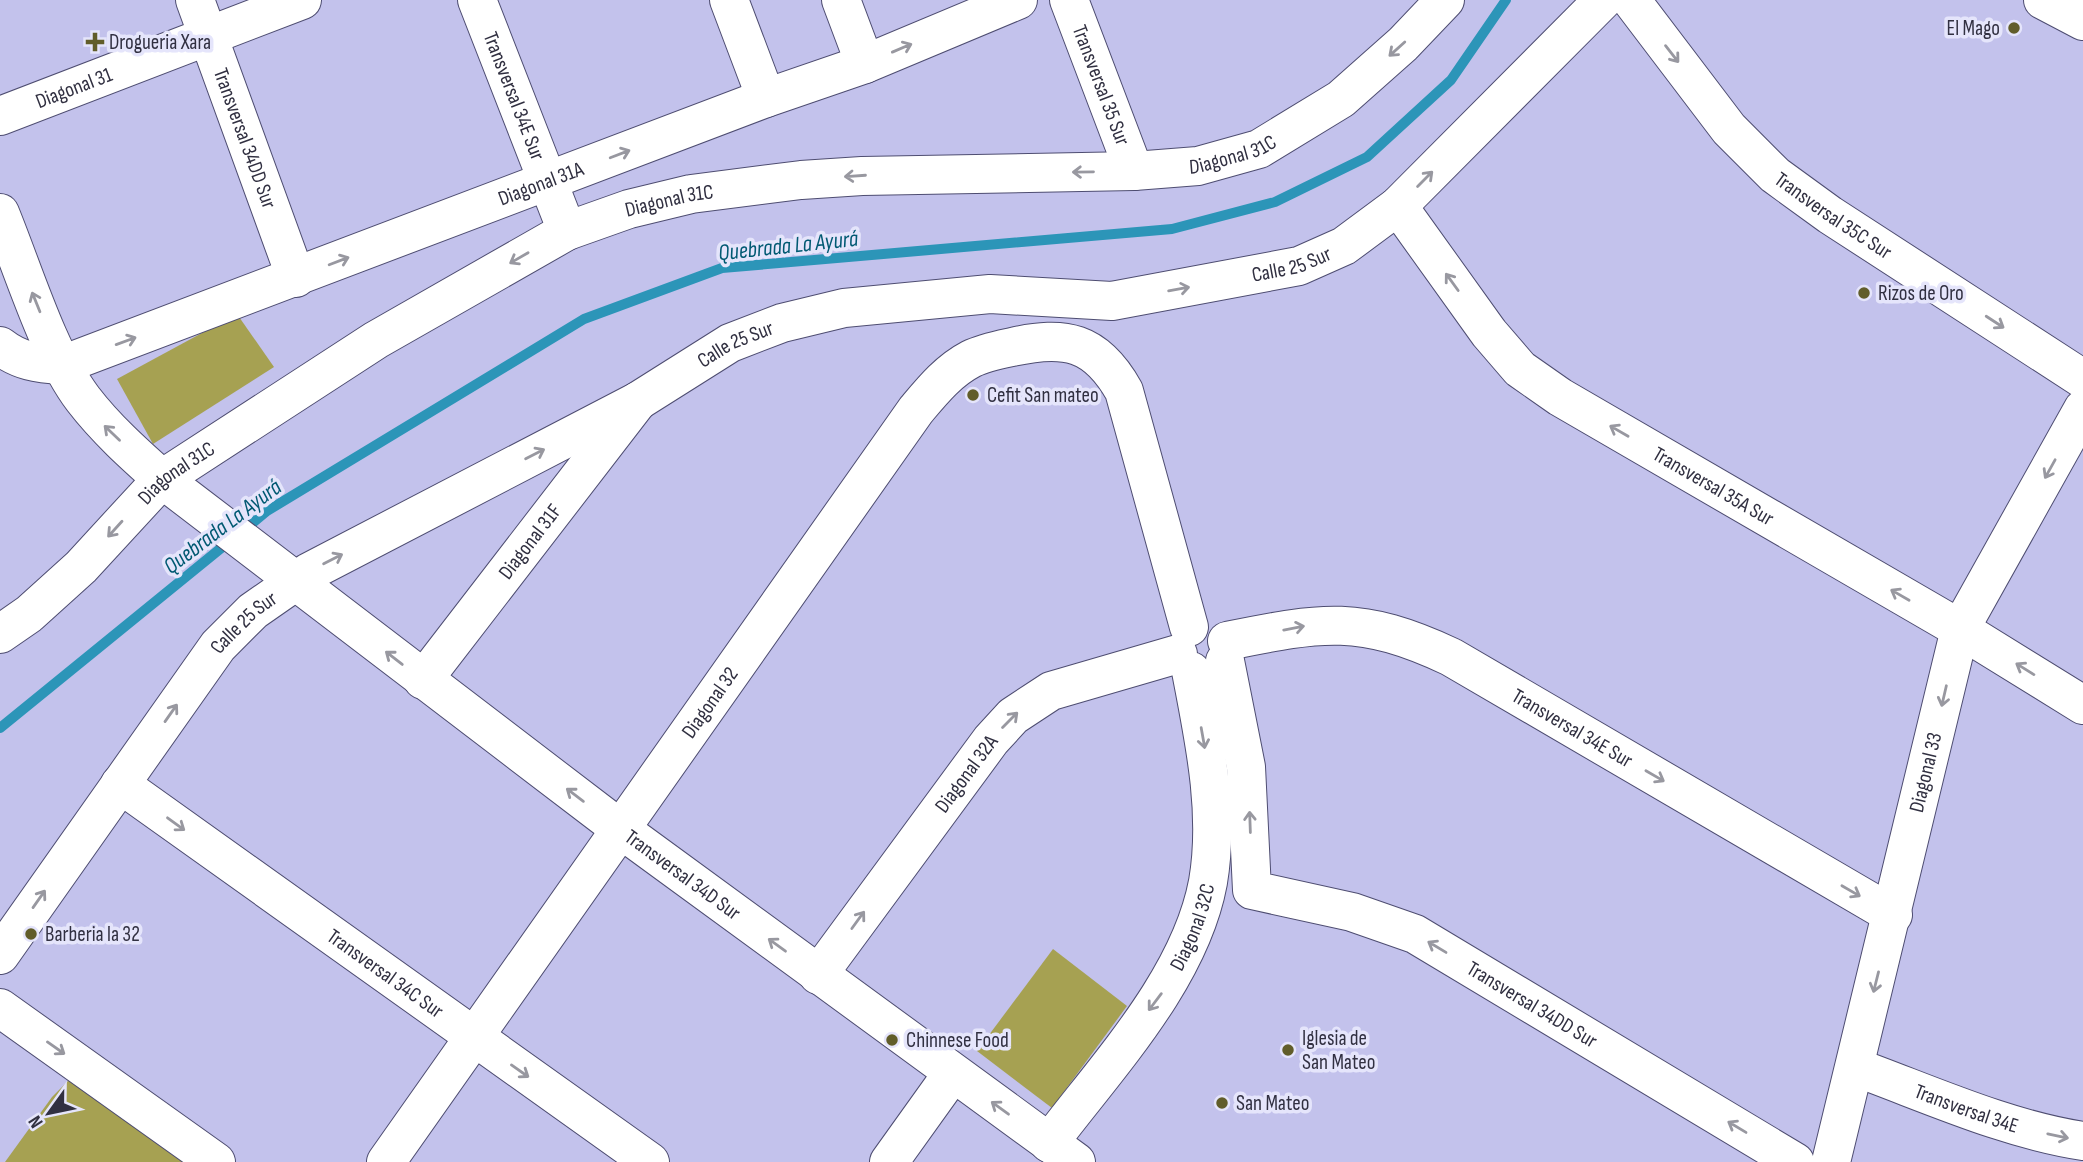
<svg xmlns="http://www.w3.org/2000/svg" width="2083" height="1162" font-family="'Sofia Sans Condensed',sans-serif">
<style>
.green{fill:#a6a152}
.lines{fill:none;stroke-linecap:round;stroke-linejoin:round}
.stream{stroke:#2c95b8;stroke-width:10}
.minor-casing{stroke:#4e4d71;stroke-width:40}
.major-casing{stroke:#4e4d71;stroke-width:40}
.minor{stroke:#fff;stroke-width:38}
.major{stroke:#fff;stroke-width:38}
.oneway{stroke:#9898a0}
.poi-dot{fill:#615d2a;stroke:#e5e5fb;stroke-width:2.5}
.labels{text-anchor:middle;stroke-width:7;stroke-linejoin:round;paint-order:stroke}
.poi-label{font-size:21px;fill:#313041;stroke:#e5e5fb;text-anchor:start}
.street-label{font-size:21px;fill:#313041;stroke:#e5e5fb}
.water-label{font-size:23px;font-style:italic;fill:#015972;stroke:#e5e5fb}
</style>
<rect width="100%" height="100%" fill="#c3c2ec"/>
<g class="green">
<polygon points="237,314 274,367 153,444 117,379"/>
<polygon points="1053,949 1127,1006 1052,1108 977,1051"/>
<polygon points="78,1071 200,1162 5,1162 52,1097"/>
</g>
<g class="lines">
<g class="stream">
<polyline points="243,531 267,511 584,319 722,268 1172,229 1275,202 1367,157 1451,80 1506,0"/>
<polyline points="0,728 231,540"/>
</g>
<g class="minor-casing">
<g id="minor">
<path id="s1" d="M 195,0 L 296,278"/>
<path id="s2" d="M 477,0 L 567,231"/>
<polyline points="729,0 766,98"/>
<polyline points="841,0 865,64"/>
<path id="s3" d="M 1069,0 L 1134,171"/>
<path id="s4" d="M 1631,0 L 1729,129 L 1775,175 L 1830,215 L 2083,379"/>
<polyline points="2043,0 2083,21"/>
<path id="s5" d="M 0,116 L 302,0"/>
<path id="s6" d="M 1398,206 L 1489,333 L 1520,369 L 1560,397 L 1960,629 L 2083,705"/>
<path id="s7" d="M 0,213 C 23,269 48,353 83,399 C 106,429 134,454 162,479 L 619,828 L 1076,1162"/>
<path id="s8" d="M 0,346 C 19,361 38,364 62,365 L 766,98 L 865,64 L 1018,0"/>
<path id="s9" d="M 1227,641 C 1322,622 1359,614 1451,657 L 1893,915"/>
<path id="s10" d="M 1225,661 L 1246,767 L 1252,890 L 1352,912 L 1415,934 L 1795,1162"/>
<path id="s11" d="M 423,680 L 638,401"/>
<path id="s12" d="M 120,784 L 650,1162"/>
<path id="s13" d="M 818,975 L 991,740 L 1013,716 L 1051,691 L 1178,654"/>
<polyline points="0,1008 216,1162"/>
<path id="s14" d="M 1855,1067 C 1929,1094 2005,1129 2083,1141"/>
<path id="s15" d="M 1049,1143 C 1107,1066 1190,979 1208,882 C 1220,812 1204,739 1191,671"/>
<path id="s16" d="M 386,1162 L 916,410 C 932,391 948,371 971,359 C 983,353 998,350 1012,347 C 1065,335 1096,341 1124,391 L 1189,627"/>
<polyline points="889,1162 952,1074"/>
<path id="s17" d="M 1831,1162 L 1960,629 L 2083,409"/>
</g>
</g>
<g class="major-casing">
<g id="major">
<path id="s18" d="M 0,634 L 29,614 L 81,567 L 162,479 L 376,340 L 567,231 L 629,209 L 691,194 L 801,180 L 862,176 L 1134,171 L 1198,166 L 1259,149 L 1341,99 L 1403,44 L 1445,0"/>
<path id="s19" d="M 0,955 L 218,646 L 253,611 L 309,572 L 638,401 L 730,343 L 782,323 L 844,308 L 990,294 L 1112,301 L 1299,266 L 1344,246 L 1398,206 L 1603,0"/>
</g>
</g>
<use href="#minor" class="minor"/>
<use href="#major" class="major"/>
</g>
<defs><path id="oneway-shaft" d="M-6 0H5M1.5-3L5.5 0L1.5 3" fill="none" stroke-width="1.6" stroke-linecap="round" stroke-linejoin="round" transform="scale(1.75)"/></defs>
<g class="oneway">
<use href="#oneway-shaft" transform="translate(902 48) rotate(-23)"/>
<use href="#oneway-shaft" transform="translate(1397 49) rotate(138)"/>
<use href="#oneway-shaft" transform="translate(1672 54) rotate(52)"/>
<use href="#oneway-shaft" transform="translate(620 154) rotate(-21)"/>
<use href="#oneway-shaft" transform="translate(1083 172) rotate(179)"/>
<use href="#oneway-shaft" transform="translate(855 176) rotate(176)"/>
<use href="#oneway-shaft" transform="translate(1425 179) rotate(-45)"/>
<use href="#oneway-shaft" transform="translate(519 258) rotate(150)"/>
<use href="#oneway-shaft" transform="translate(339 261) rotate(-21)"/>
<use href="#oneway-shaft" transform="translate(1452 282) rotate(-126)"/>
<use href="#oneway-shaft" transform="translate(1179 289) rotate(-10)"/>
<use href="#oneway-shaft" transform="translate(36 302) rotate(-112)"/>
<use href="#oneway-shaft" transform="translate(1995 322) rotate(33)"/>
<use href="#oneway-shaft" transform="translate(126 341) rotate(-20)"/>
<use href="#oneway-shaft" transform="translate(1619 431) rotate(-150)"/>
<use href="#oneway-shaft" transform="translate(112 433) rotate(-136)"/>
<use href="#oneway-shaft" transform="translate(535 454) rotate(-27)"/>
<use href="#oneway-shaft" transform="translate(2050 469) rotate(119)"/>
<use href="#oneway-shaft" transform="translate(115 529) rotate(132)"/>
<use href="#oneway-shaft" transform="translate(333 559) rotate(-27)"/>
<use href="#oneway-shaft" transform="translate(1900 595) rotate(-150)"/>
<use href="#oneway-shaft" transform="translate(1294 628) rotate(-11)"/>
<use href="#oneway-shaft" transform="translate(394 658) rotate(-142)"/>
<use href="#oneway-shaft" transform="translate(2025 669) rotate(-148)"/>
<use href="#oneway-shaft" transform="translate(1944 696) rotate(103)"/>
<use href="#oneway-shaft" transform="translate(171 713) rotate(-55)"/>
<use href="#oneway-shaft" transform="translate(1010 720) rotate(-45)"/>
<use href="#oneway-shaft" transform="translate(1203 738) rotate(80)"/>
<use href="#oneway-shaft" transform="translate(1655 776) rotate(30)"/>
<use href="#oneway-shaft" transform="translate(575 795) rotate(-143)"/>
<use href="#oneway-shaft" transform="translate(1250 822) rotate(-92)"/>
<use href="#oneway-shaft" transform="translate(176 824) rotate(36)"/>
<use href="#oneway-shaft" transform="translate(1851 891) rotate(30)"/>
<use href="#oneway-shaft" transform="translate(39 899) rotate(-55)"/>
<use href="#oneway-shaft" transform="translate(858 920) rotate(-54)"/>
<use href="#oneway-shaft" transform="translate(777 945) rotate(-144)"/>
<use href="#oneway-shaft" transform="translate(1437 947) rotate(-149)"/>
<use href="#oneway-shaft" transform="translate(1876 982) rotate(104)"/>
<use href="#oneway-shaft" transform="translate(1155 1002) rotate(127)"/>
<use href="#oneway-shaft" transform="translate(56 1048) rotate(35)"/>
<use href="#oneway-shaft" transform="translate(520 1071) rotate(35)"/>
<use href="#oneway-shaft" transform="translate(1000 1108) rotate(-144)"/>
<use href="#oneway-shaft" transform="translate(1737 1127) rotate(-149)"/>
<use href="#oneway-shaft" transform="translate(2058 1136) rotate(12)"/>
</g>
<g class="poi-dot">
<circle cx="2014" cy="28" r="7"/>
<path d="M91.5 31.5h7v7h7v7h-7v7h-7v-7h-7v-7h7z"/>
<circle cx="1864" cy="293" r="7"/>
<circle cx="973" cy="395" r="7"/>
<circle cx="31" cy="934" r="7"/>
<circle cx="892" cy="1040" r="7"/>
<circle cx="1288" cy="1050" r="7"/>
<circle cx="1222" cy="1103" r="7"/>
</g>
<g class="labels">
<g class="poi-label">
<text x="2000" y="35" text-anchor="end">El Mago</text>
<text x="109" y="49">Drogueria Xara</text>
<text x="1878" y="300">Rizos de Oro</text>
<text x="987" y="402">Cefit San mateo</text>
<text x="45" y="941">Barberia la 32</text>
<text x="1302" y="1045">Iglesia de<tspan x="1302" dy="24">San Mateo</tspan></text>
<text x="906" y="1047">Chinnese Food</text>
<text x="1236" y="1110">San Mateo</text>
</g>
<g class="street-label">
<text dy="7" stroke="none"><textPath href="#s3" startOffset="91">Transversal 35 Sur</textPath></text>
<text dy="7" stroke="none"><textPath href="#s5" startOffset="79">Diagonal 31</textPath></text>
<text dy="7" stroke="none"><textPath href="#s2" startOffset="103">Transversal 34E Sur</textPath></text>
<text dy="7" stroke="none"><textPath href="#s1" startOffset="147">Transversal 34DD Sur</textPath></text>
<text dy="7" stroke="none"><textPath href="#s18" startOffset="1374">Diagonal 31C</textPath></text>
<text dy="7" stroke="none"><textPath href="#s8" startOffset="578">Diagonal 31A</textPath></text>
<text dy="7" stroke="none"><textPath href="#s18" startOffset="807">Diagonal 31C</textPath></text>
<text dy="7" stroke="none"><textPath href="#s4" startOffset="298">Transversal 35C Sur</textPath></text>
<text dy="7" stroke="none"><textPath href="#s19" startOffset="1547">Calle 25 Sur</textPath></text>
<text dy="7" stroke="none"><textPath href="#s19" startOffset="980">Calle 25 Sur</textPath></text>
<text dy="7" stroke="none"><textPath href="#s18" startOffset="240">Diagonal 31C</textPath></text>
<text dy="7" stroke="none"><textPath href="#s6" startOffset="430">Transversal 35A Sur</textPath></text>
<text dy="7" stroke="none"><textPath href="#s11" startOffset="175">Diagonal 31F</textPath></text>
<text dy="7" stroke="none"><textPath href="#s19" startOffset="413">Calle 25 Sur</textPath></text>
<text dy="7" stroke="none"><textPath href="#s16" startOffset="562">Diagonal 32</textPath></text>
<text dy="7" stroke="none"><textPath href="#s9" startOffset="371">Transversal 34E Sur</textPath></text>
<text dy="7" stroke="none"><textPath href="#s13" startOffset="250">Diagonal 32A</textPath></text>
<text dy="7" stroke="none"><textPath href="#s17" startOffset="401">Diagonal 33</textPath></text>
<text dy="7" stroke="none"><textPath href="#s7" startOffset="971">Transversal 34D Sur</textPath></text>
<text dy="7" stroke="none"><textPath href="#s15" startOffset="261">Diagonal 32C</textPath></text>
<text dy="7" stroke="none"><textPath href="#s12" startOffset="326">Transversal 34C Sur</textPath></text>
<text dy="7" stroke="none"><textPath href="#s10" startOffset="537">Transversal 34DD Sur</textPath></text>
<text dy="7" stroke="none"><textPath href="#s14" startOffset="119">Transversal 34E</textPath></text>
</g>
<g class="water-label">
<text transform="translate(788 245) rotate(-6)" y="8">Quebrada La Ayurá</text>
<text transform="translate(222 526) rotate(-37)" y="8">Quebrada La Ayurá</text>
</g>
</g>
<g transform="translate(49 1113) rotate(237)" stroke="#e5e5fb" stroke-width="5" paint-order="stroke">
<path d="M0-5L12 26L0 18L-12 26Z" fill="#313041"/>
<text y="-10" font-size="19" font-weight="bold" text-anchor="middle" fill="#313041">N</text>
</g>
</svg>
